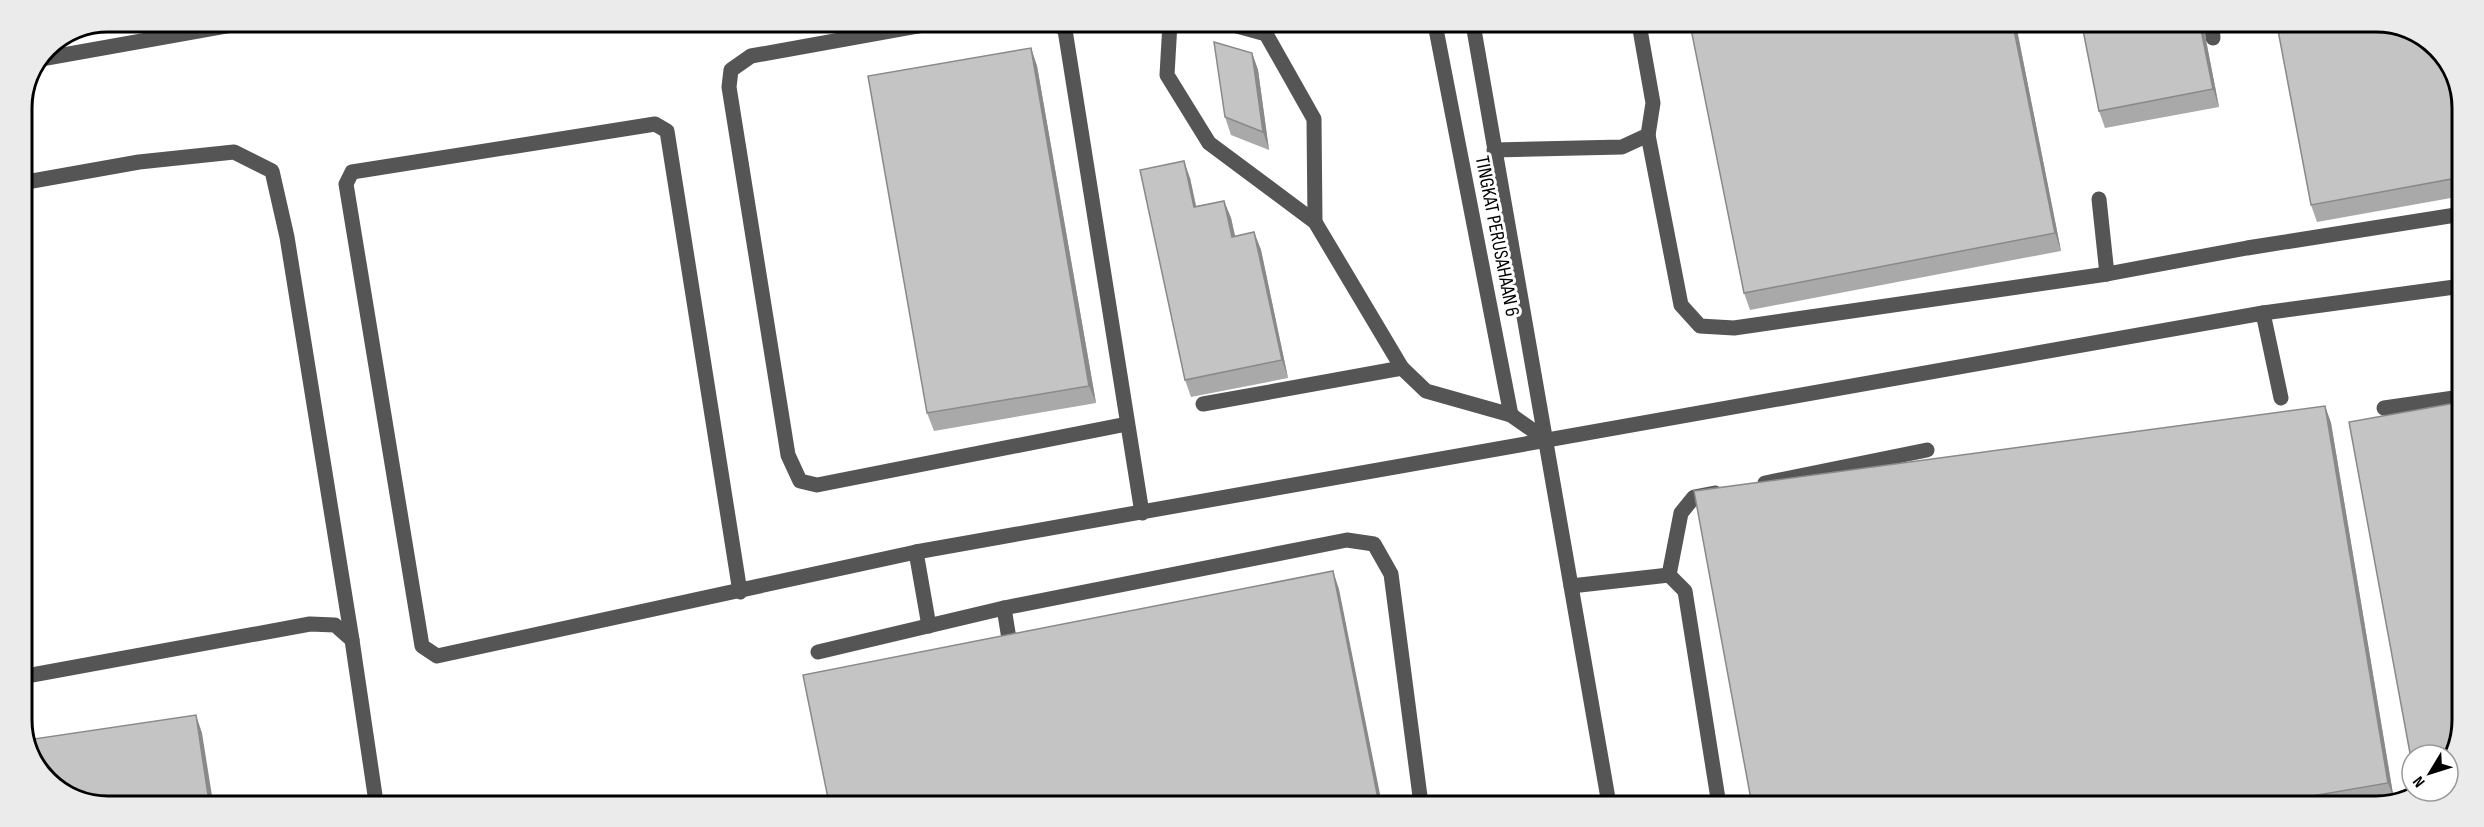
<svg xmlns="http://www.w3.org/2000/svg" width="2484" height="827" font-family="'Sofia Sans Condensed',sans-serif">
<style>
.lines{fill:none;stroke-linecap:round;stroke-linejoin:round}
.minor{stroke:#555;stroke-width:15}
.wall{fill:#a9a9a9}
.shaded-wall{fill:#898989}
.building{fill:#c4c4c4;stroke:#898989;stroke-width:1.5}
.labels{text-anchor:middle;stroke-width:6;stroke-linejoin:round;paint-order:stroke}
.street-label{font-size:20px;fill:#000;stroke:#fff}
.rim{fill:none;stroke:#000;stroke-width:3}
</style>
<rect width="100%" height="100%" fill="#fff"/>
<g class="lines">
<g class="minor">
<polyline points="934,23 751,56 731,70 729,87 788,455 800,481 817,485 1127,424"/>
<polyline points="1056,23 1065,30 1142,513"/>
<polyline points="1170,23 1167,75 1209,143 1315,222 1402,368 1426,391 1511,415 1545,439"/>
<polyline points="1226,23 1266,34 1314,119 1315,222"/>
<polyline points="1435,24 1511,415"/>
<polyline points="1473,24 1609,804"/>
<polyline points="2212,25 2213,38"/>
<polyline points="41,59 254,21"/>
<polyline points="1648,135 1681,305 1700,326 1734,328 2107,274 2247,248 2462,214"/>
<polyline points="1494,150 1622,147 1648,135 1653,103 1639,24"/>
<polyline points="21,183 139,162 234,152 272,171 287,237 352,640"/>
<polyline points="2099,199 2107,274"/>
<polyline points="2263,313 2462,286"/>
<polyline points="1203,404 1402,368"/>
<polyline points="2384,408 2461,397"/>
<polyline points="1765,483 1927,450"/>
<polyline points="916,552 929,626"/>
<polyline points="1669,575 1681,513 1694,497 1715,493"/>
<polyline points="1571,586 1669,575 1685,591 1719,805"/>
<polyline points="740,592 667,131 655,124 352,172 346,184 422,646 437,656 916,552 2263,313 2281,398"/>
<polyline points="1004,608 1010,645"/>
<polyline points="818,652 1004,608 1347,540 1374,544 1391,574 1421,804"/>
<polyline points="21,677 310,624 335,625 352,640 376,802"/>
</g>
</g>
<g class="wall">
<polygon points="1690,24 2016,25 2061,251 1750,310 1744,293"/>
<polygon points="2203,25 2219,107 2105,128 2099,111"/>
<polygon points="1031,48 1037,66 1096,403 934,431 927,413"/>
<polygon points="1252,53 1258,70 1269,150 1231,135 1225,117"/>
<polygon points="2463,102 2462,196 2317,222 2311,205"/>
<polygon points="1190,178 1196,206 1224,201 1231,218 1235,236 1254,232 1261,250 1288,378 1191,397 1185,380"/>
<polygon points="2325,406 2331,423 2394,800 2360,806 1752,805"/>
</g>
<g class="shaded-wall">
<polygon points="2013,25 2016,25 2061,251 2055,233"/>
<polygon points="2200,25 2203,25 2219,107 2213,89"/>
<polygon points="1031,48 1037,66 1096,403 1089,386"/>
<polygon points="1252,53 1258,70 1269,150 1263,132"/>
<polygon points="1184,161 1190,178 1200,225 1194,207"/>
<polygon points="1224,201 1231,218 1239,254 1232,237"/>
<polygon points="1254,232 1261,250 1288,378 1282,360"/>
<polygon points="2325,406 2331,423 2394,800 2388,783"/>
<polygon points="1333,571 1339,589 1382,804 1379,804"/>
<polygon points="196,715 202,733 213,802 209,802"/>
</g>
<g class="building">
<polygon points="1690,24 2013,25 2055,233 1744,293"/>
<polygon points="2082,25 2200,25 2213,89 2099,111"/>
<polygon points="2277,25 2404,26 2445,55 2463,102 2462,177 2311,205"/>
<polygon points="1214,42 1252,53 1263,132 1225,117"/>
<polygon points="1031,48 1089,386 927,413 868,76"/>
<polygon points="1184,161 1194,207 1224,201 1232,237 1254,232 1282,360 1185,380 1140,170"/>
<polygon points="2461,402 2458,747 2448,761 2448,755 2412,755 2412,764 2349,422"/>
<polygon points="2325,406 2388,783 2254,806 1752,805 1694,491"/>
<polygon points="1333,571 1379,804 829,803 803,675"/>
<polygon points="196,715 209,802 80,801 39,772 27,740"/>
</g>
<g class="labels">
<g class="street-label">
<text transform="translate(1498 236) rotate(79)" y="7">TINGKAT PERUSAHAAN 6</text>
</g>
</g>
<path d="M0 0H2484V827H0ZM108 32H2376A76 76 0 0 1 2452 108V720A76 76 0 0 1 2376 796H108A76 76 0 0 1 32 720V108A76 76 0 0 1 108 32Z" fill="#ebebeb" fill-rule="evenodd"/>
<path class="rim" d="M108 32H2376A76 76 0 0 1 2452 108V720A76 76 0 0 1 2376 796H108A76 76 0 0 1 32 720V108A76 76 0 0 1 108 32Z"/>
<g transform="translate(2430 773) rotate(232)"><circle r="28" fill="#ffffff" stroke="#999999" stroke-width="1.5"/>
<path d="M0-4.5L10 22L0 15L-10 22Z" fill="#000000"/>
<text y="-9" font-size="16" font-weight="bold" text-anchor="middle" fill="#000000">N</text>
</g>
</svg>
